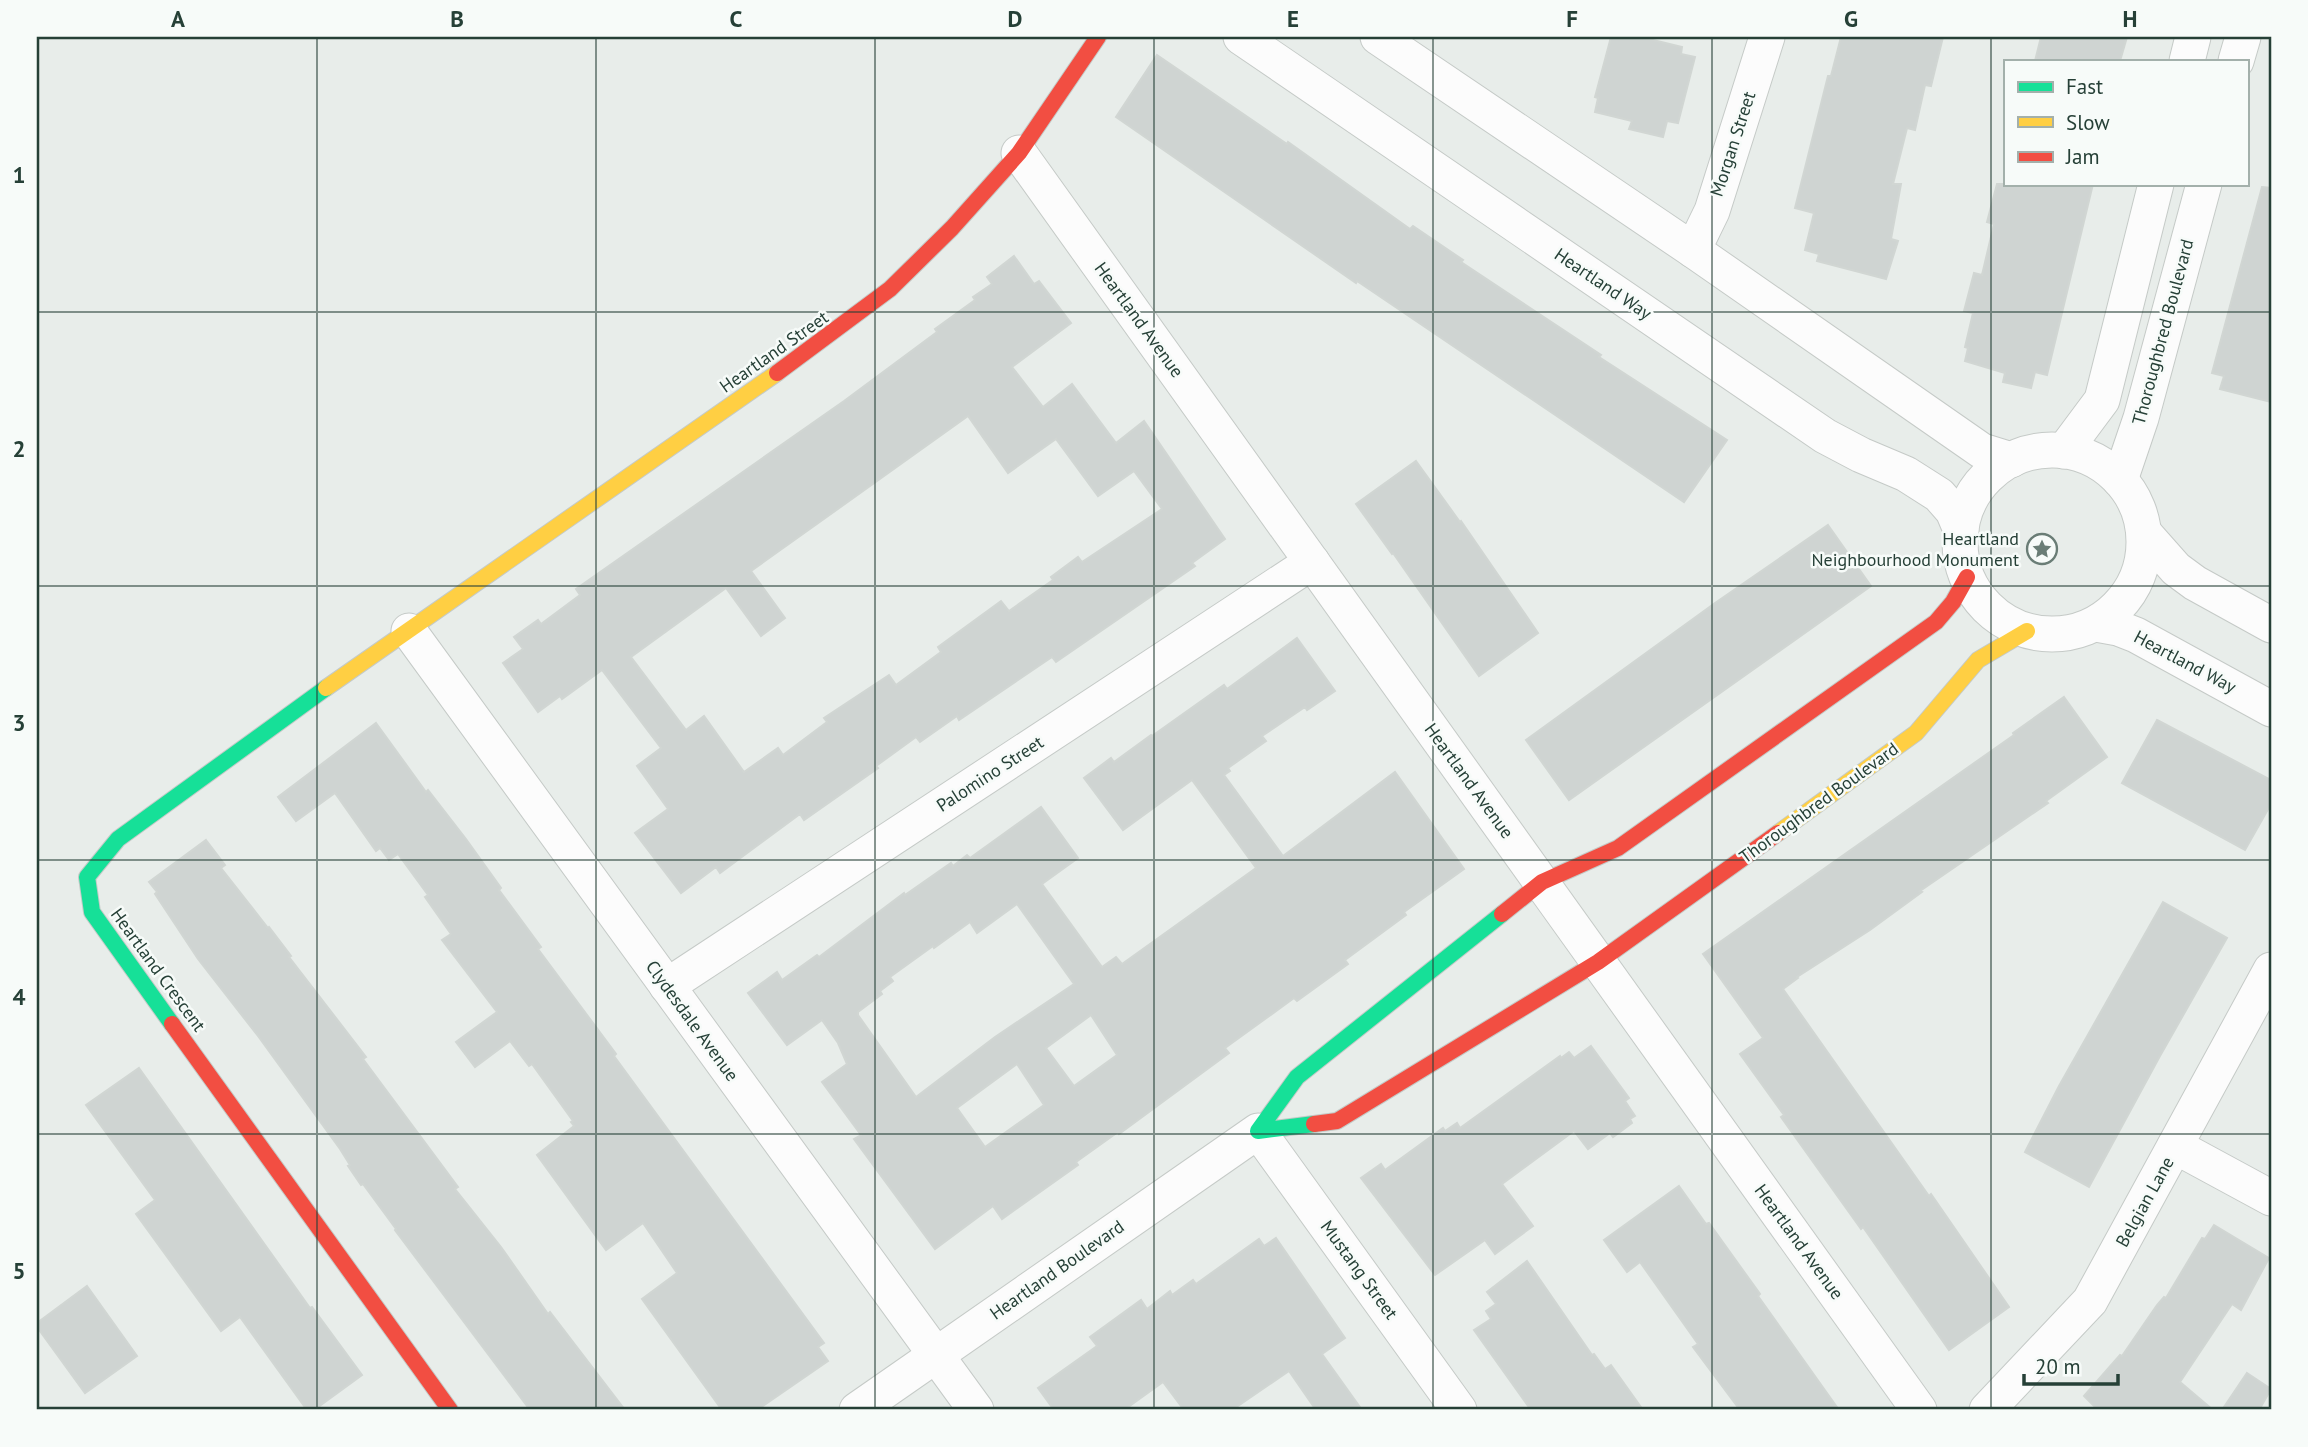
<svg xmlns="http://www.w3.org/2000/svg" width="2308" height="1447" font-family="'PT Sans',sans-serif">
<style>
.building{fill:#cfd4d2;stroke:#d1d6d3;stroke-width:2;fill-rule:evenodd}
.lines{fill:none;stroke-linecap:round;stroke-linejoin:round}
.street-casing{stroke:#c5cac7;stroke-width:37}
.fast-casing{stroke:#c4cac7;stroke-width:18}
.slow-casing{stroke:#c4cac7;stroke-width:18}
.jam-casing{stroke:#c4cac7;stroke-width:18}
.street{stroke:#fcfcfc;stroke-width:35}
.fast{stroke:#16e098;stroke-width:16}
.slow{stroke:#ffcf43;stroke-width:16}
.jam{stroke:#f24e42;stroke-width:16}
.grid{fill:none;stroke:#264037;stroke-width:2;stroke-opacity:0.55}
.labels{text-anchor:middle;stroke-width:5;stroke-linejoin:round;paint-order:stroke}
.street-label{font-size:18px;fill:#264037;stroke:#f7fbf9}
.poi-label{font-size:18px;fill:#264037;stroke:#f7fbf9;text-anchor:end}
.neatline{fill:none;stroke:#264037;stroke-width:2.5}
.grid-label{font-size:23px;text-anchor:middle;font-weight:bold;fill:#264037}
</style>
<rect width="100%" height="100%" fill="#e8edea"/>
<g class="building">
<polygon points="1611,37 1641,37 1682,47 1681,54 1695,57 1678,123 1667,121 1663,137 1629,129 1632,121 1595,112 1598,98 1595,97"/>
<polygon points="1841,37 1943,37 1931,86 1925,85 1915,130 1907,128 1893,184 1901,184 1891,239 1898,241 1886,279 1817,261 1819,254 1805,250 1814,213 1795,208 1828,76 1831,76"/>
<polygon points="2041,37 2127,37 2120,61 2035,61"/>
<polygon points="1157,55 1287,144 1288,142 1410,229 1413,226 1463,260 1461,262 1601,355 1599,357 1727,440 1684,502 1357,281 1356,283 1116,117"/>
<polygon points="1997,184 2093,184 2047,375 2035,372 2031,388 2003,382 2005,373 1965,361 1968,348 1965,347 1973,313 1964,311 1974,273 1982,275 1994,224 1987,222"/>
<polygon points="2262,187 2271,188 2271,402 2220,389 2224,376 2212,373"/>
<path d="M 1014,256 L 1034,284 L 1039,281 L 1071,323 L 1012,367 L 1043,407 L 1072,384 L 1116,443 L 1144,421 L 1225,539 L 1192,563 L 1195,566 L 1056,662 L 1052,657 L 959,720 L 957,716 L 920,742 L 916,737 L 876,766 L 878,768 L 804,820 L 800,814 L 720,873 L 716,867 L 681,893 L 635,833 L 668,809 L 637,766 L 661,748 L 602,670 L 562,699 L 560,696 L 538,712 L 503,663 L 523,649 L 514,637 L 538,620 L 541,624 L 580,595 L 576,589 L 844,401 L 937,332 L 935,329 L 975,300 L 973,297 L 992,284 L 987,277 ZM 968,416 L 1008,473 L 1056,439 L 1098,496 L 1134,471 L 1162,509 L 1082,562 L 1078,557 L 1051,577 L 1053,580 L 1009,611 L 1001,601 L 938,647 L 941,652 L 896,685 L 889,675 L 824,718 L 827,722 L 783,755 L 778,748 L 744,772 L 704,716 L 686,730 L 631,657 L 726,588 L 761,636 L 785,618 L 751,571 Z"/>
<polygon points="1416,461 1460,522 1461,521 1538,633 1479,676 1393,553 1392,554 1356,504"/>
<polygon points="1828,525 1871,586 1569,800 1526,740 1715,603"/>
<path d="M 1297,638 L 1335,691 L 1307,710 L 1305,707 L 1262,736 L 1266,741 L 1228,768 L 1230,771 L 1224,775 L 1283,856 L 1395,772 L 1464,869 L 1404,912 L 1406,915 L 1345,960 L 1348,964 L 1297,1001 L 1294,998 L 1225,1048 L 1229,1053 L 1119,1134 L 1118,1132 L 1076,1162 L 1078,1165 L 1002,1219 L 993,1206 L 935,1249 L 854,1139 L 861,1135 L 822,1082 L 847,1064 L 838,1043 L 822,1020 L 787,1045 L 748,993 L 777,972 L 782,980 L 817,955 L 819,957 L 904,893 L 905,895 L 951,863 L 953,866 L 967,855 L 970,858 L 1041,807 L 1078,858 L 1042,884 L 1102,967 L 1116,957 L 1122,964 L 1256,868 L 1192,780 L 1123,830 L 1084,778 L 1111,758 L 1114,762 L 1151,735 L 1152,736 L 1224,685 L 1227,689 ZM 1017,904 L 1074,984 L 995,1037 L 916,1097 L 858,1015 L 858,1012 L 882,994 L 880,991 L 893,981 L 890,977 L 933,946 L 934,948 L 970,922 L 977,933 ZM 1091,1015 L 1117,1055 L 1074,1086 L 1046,1048 ZM 1017,1064 L 1044,1105 L 985,1147 L 957,1108 Z"/>
<polygon points="2064,697 2107,757 2046,801 2048,803 1920,891 1922,892 1870,930 1797,977 1798,978 1783,989 1929,1196 1931,1194 2009,1307 1949,1350 1863,1227 1861,1229 1781,1117 1784,1115 1740,1054 1763,1038 1703,954 2014,735 2013,733"/>
<polygon points="2157,720 2271,780 2271,804 2245,850 2122,783"/>
<polygon points="376,723 426,792 428,790 466,839 501,888 499,890 541,947 538,949 616,1054 614,1056 824,1343 818,1347 828,1361 757,1410 722,1410 642,1299 677,1273 643,1223 606,1250 537,1155 574,1126 571,1122 573,1121 532,1064 529,1066 510,1041 475,1067 456,1042 497,1012 442,940 451,934 425,897 428,895 398,854 389,860 380,848 376,851 335,793 296,821 278,797"/>
<polygon points="206,840 225,865 221,868 268,928 269,927 291,956 289,957 366,1057 363,1059 458,1187 455,1189 501,1247 548,1314 550,1312 625,1410 530,1410 395,1230 396,1229 363,1184 361,1185 348,1166 350,1165 340,1149 258,1036 198,959 155,894 157,892 149,882"/>
<polygon points="2163,902 2227,938 2160,1056 2089,1187 2025,1152 2059,1086"/>
<polygon points="1591,1046 1629,1098 1625,1101 1635,1116 1630,1119 1632,1123 1613,1137 1610,1133 1588,1149 1574,1131 1502,1184 1533,1226 1495,1254 1485,1240 1435,1275 1361,1178 1381,1164 1385,1170 1443,1128 1445,1131 1457,1123 1460,1128 1560,1056 1561,1058 1569,1052 1574,1058"/>
<polygon points="139,1068 310,1308 312,1307 362,1375 314,1410 307,1410 240,1317 221,1331 136,1214 155,1200 86,1105"/>
<polygon points="1679,1186 1706,1224 1709,1223 1760,1294 1758,1296 1839,1410 1740,1410 1693,1347 1698,1344 1640,1262 1627,1272 1604,1240"/>
<polygon points="2214,1225 2269,1258 2241,1310 2232,1304 2180,1382 2213,1410 2098,1410 2084,1396 2120,1355 2122,1356 2157,1305 2164,1297 2166,1298 2202,1238 2205,1239"/>
<polygon points="1276,1238 1345,1338 1322,1354 1362,1410 1316,1410 1289,1371 1232,1410 1184,1410 1163,1382 1124,1410 1054,1410 1038,1388 1097,1346 1090,1337 1141,1300 1147,1309 1170,1291 1172,1295 1193,1280 1196,1284 1259,1239 1264,1246"/>
<polygon points="1527,1261 1592,1355 1594,1354 1605,1369 1611,1365 1643,1410 1531,1410 1474,1330 1491,1319 1486,1311 1496,1304 1487,1292"/>
<polygon points="87,1286 137,1356 85,1393 37,1327 37,1323"/>
<polygon points="2247,1373 2271,1389 2259,1410 2222,1410"/>
</g>
<g class="lines">
<g class="street-casing">
<g id="street">
<polyline points="1241,37 1825,436 1861,455 1906,474 1939,495 1953,511 1961,530"/>
<polyline points="1378,37 1693,250 1982,451 2011,460"/>
<polyline points="2187,61 2193,37"/>
<polyline points="2236,61 2243,37"/>
<polyline points="1019,153 1919,1410"/>
<polyline points="1693,250 1712,211 1767,37"/>
<circle cx="2052" cy="542" r="92"/>
<polyline points="2064,451 2102,400 2156,184"/>
<polyline points="2120,480 2141,418 2204,184"/>
<polyline points="2145,534 2176,569 2195,583 2271,625"/>
<polyline points="2096,624 2118,628 2136,635 2271,709"/>
<polyline points="409,631 976,1410"/>
<polyline points="667,986 1312,562"/>
<polyline points="2175,1146 2271,1198"/>
<polyline points="857,1410 1258,1131 1459,1410"/>
<polyline points="1987,1410 2090,1301 2271,970"/>
</g>
</g>
<g class="fast-casing">
<g id="fast">
<polyline points="172,1024 92,912 87,877 118,839 326,688"/>
<polyline points="1314,1124 1258,1131 1297,1077 1502,914"/>
</g>
</g>
<g class="slow-casing">
<g id="slow">
<polyline points="326,688 777,373"/>
<polyline points="1778,833 1916,733 1978,660 2027,631"/>
</g>
</g>
<g class="jam-casing">
<g id="jam">
<polyline points="777,373 890,289 952,228 1019,153 1098,37"/>
<polyline points="1502,914 1542,882 1618,848 1936,622 1953,602 1967,577"/>
<polyline points="172,1024 450,1410"/>
<polyline points="1314,1124 1337,1121 1598,962 1778,833"/>
</g>
</g>
<use href="#street" class="street"/>
<use href="#fast" class="fast"/>
<use href="#slow" class="slow"/>
<use href="#jam" class="jam"/>
</g>
<path class="grid" d="M 317,37 L 317,1410M 596,37 L 596,1410M 875,37 L 875,1410M 1154,37 L 1154,1410M 1433,37 L 1433,1410M 1712,37 L 1712,1410M 1991,37 L 1991,1410M 37,312 L 2271,312M 37,586 L 2271,586M 37,860 L 2271,860M 37,1134 L 2271,1134"/>
<defs>
<g id="sight-ring" transform="scale(1.575)"><circle r="9.5" fill="#f7fbf9" stroke="#6a7d76" stroke-width="1.5"/><path d="M0-6L1.8-2.2L6-1.7L2.9 1.2L3.7 5.4L0 3.3L-3.7 5.4L-2.9 1.2L-6-1.7L-1.8-2.2Z" fill="#6a7d76"/></g>
</defs>
<g fill-rule="evenodd">
<use href="#sight-ring" x="2042" y="549"/>
</g>
<g class="labels">
<g class="street-label">
<text transform="translate(1733 144) rotate(-72)" y="6">Morgan Street</text>
<text transform="translate(1603 284) rotate(34)" y="6">Heartland Way</text>
<text transform="translate(1139 320) rotate(54)" y="6">Heartland Avenue</text>
<text transform="translate(2163 332) rotate(-75)" y="6">Thoroughbred Boulevard</text>
<text transform="translate(774 352) rotate(-35)" y="6">Heartland Street</text>
<text transform="translate(2185 662) rotate(28)" y="6">Heartland Way</text>
<text transform="translate(990 774) rotate(-33)" y="6">Palomino Street</text>
<text transform="translate(1469 781) rotate(54)" y="6">Heartland Avenue</text>
<text transform="translate(1819 803) rotate(-36)" y="6">Thoroughbred Boulevard</text>
<text transform="translate(158 970) rotate(54)" y="6">Heartland Crescent</text>
<text transform="translate(692 1021) rotate(54)" y="6">Clydesdale Avenue</text>
<text transform="translate(2145 1202) rotate(-61)" y="6">Belgian Lane</text>
<text transform="translate(1799 1242) rotate(54)" y="6">Heartland Avenue</text>
<text transform="translate(1057 1270) rotate(-35)" y="6">Heartland Boulevard</text>
<text transform="translate(1359 1270) rotate(54)" y="6">Mustang Street</text>
</g>
<g class="poi-label">
<text x="2019" y="545">Heartland<tspan x="2019" dy="21">Neighbourhood Monument</tspan></text>
</g>
</g>
<rect width="2308" height="1447" fill="none" stroke="#f7fbf9" stroke-width="77"/>
<rect x="2004" y="60" width="245" height="126" fill="#f7fbf9" stroke="#a3b0ab" stroke-width="2"/>
<rect x="2018" y="82" width="35" height="10" fill="#16e098" stroke="#a3b0ab" stroke-width="2"/>
<text x="2066" y="94" font-size="21" fill="#264037">Fast</text>
<rect x="2018" y="117" width="35" height="10" fill="#ffcf43" stroke="#a3b0ab" stroke-width="2"/>
<text x="2066" y="130" font-size="21" fill="#264037">Slow</text>
<rect x="2018" y="152" width="35" height="10" fill="#f24e42" stroke="#a3b0ab" stroke-width="2"/>
<text x="2066" y="164" font-size="21" fill="#264037">Jam</text>
<path d="M2024 1374v10h94v-10" fill="none" stroke="#264037" stroke-width="3.5"/>
<text x="2035" y="1374" font-size="21" fill="#264037" stroke="#f7fbf9" stroke-width="5" paint-order="stroke">20 m</text>
<rect x="38" y="38" width="2232" height="1370" class="neatline"/>
<g class="grid-label">
<text x="178" y="27">A</text>
<text x="457" y="27">B</text>
<text x="736" y="27">C</text>
<text x="1015" y="27">D</text>
<text x="1293" y="27">E</text>
<text x="1572" y="27">F</text>
<text x="1851" y="27">G</text>
<text x="2130" y="27">H</text>
<text x="19" y="183">1</text>
<text x="19" y="457">2</text>
<text x="19" y="731">3</text>
<text x="19" y="1005">4</text>
<text x="19" y="1279">5</text>
</g>
</svg>
